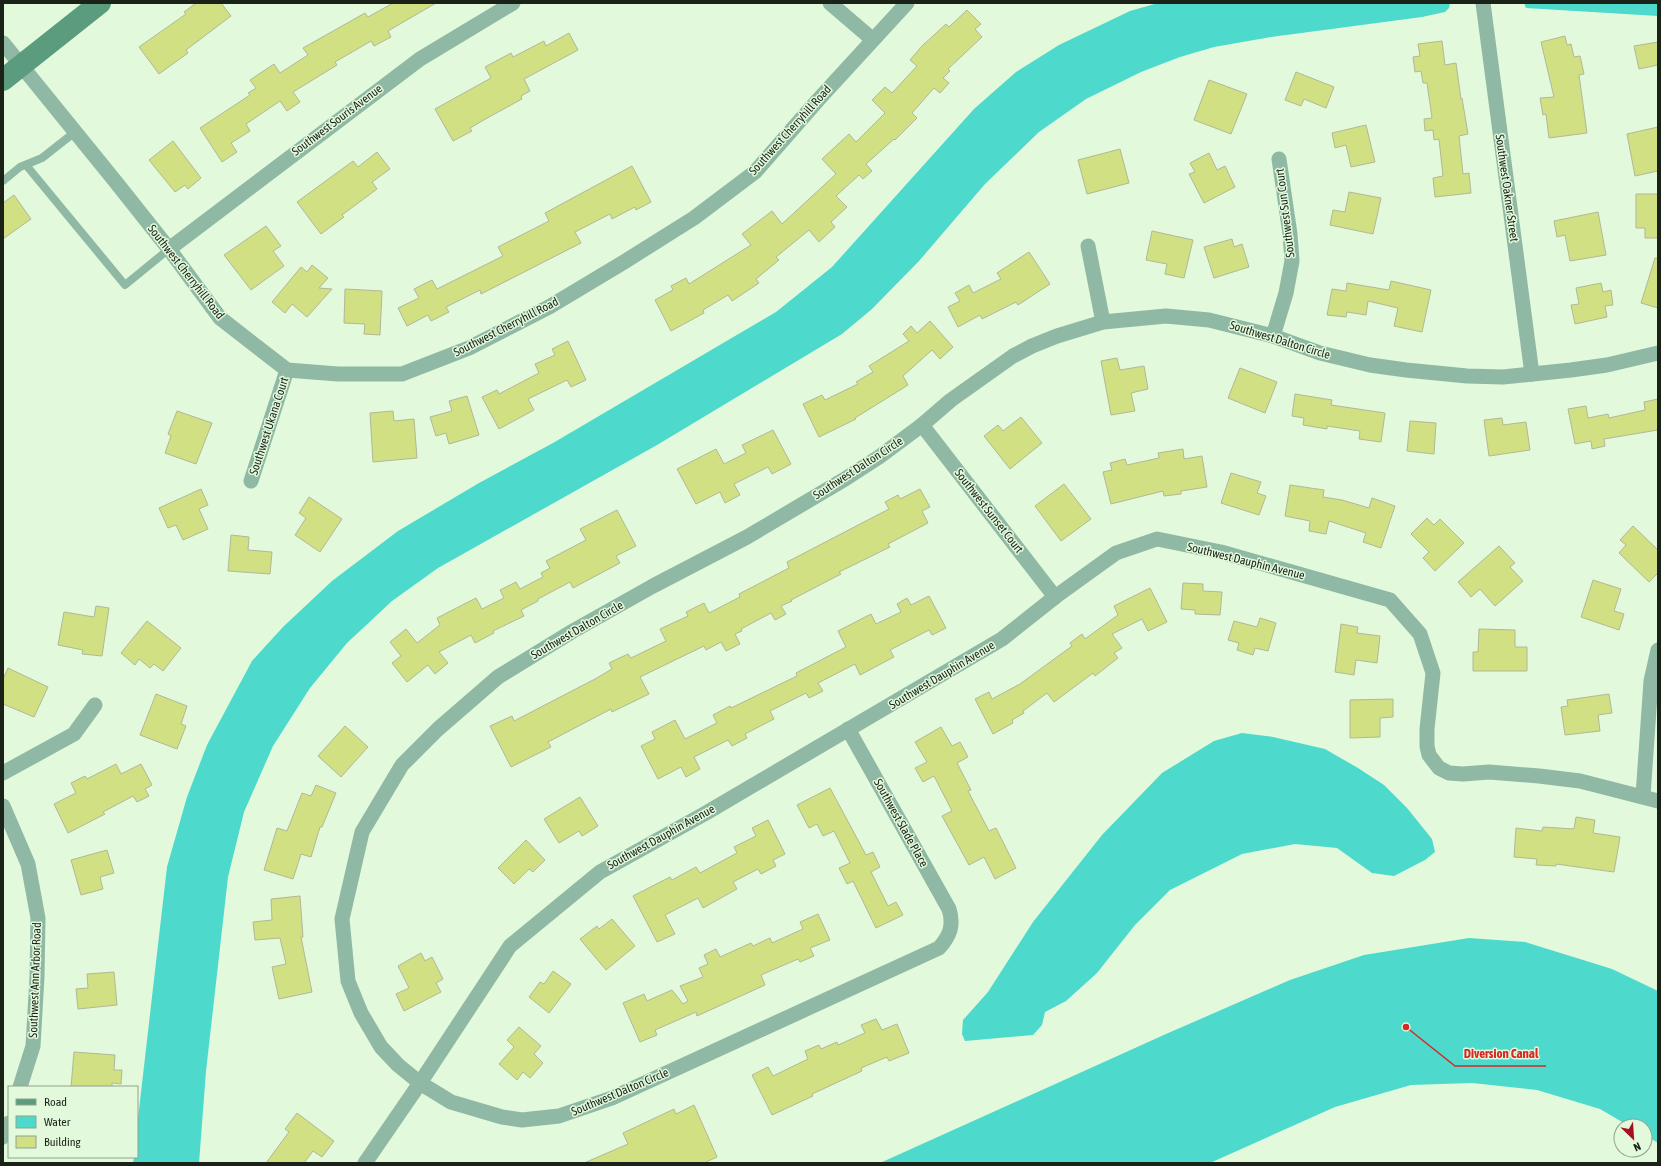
<svg xmlns="http://www.w3.org/2000/svg" width="1661" height="1166" font-family="'Asap Condensed',sans-serif">
<style>
.water{fill:#4dd9cc}
.building{fill:#d0e082;stroke:#b2b898}
.lines{fill:none;stroke-linecap:round;stroke-linejoin:round}
.lane{stroke:#8fb9a4;stroke-width:8}
.street{stroke:#8fb9a4;stroke-width:15}
.secondary{stroke:#5b9c7f;stroke-width:22}
.labels{text-anchor:middle;stroke-width:3;stroke-linejoin:round;paint-order:stroke}
.street-label{font-size:12px;fill:#1b2319;stroke:#e2f9dc}
.leader{fill:none;stroke:#d62828;stroke-width:1.5}
.callout-dot{fill:#d62828;stroke:#e2f9dc;stroke-width:1.5}
.callout-label{font-size:13px;text-anchor:middle;font-weight:bold;fill:#d62828;stroke:#e2f9dc;stroke-width:3;stroke-linejoin:round;paint-order:stroke}
</style>
<rect width="100%" height="100%" fill="#e2f9dc"/>
<g class="water">
<polygon points="1158,3 1450,3 1449,8 1445,12 1422,17 1271,37 1214,47 1180,57 1141,72 1086,99 1039,132 985,184 919,261 872,309 842,334 657,445 438,568 392,601 347,643 310,688 273,746 244,812 228,877 206,1071 199,1163 133,1163 134,1157 137,1157 137,1127 167,867 187,797 207,745 252,661 283,627 332,581 398,531 479,483 553,443 776,312 832,267 974,109 1016,72 1059,45 1130,11"/>
<polygon points="1524,3 1658,3 1658,16 1526,8"/>
<polygon points="1242,733 1273,737 1325,749 1358,768 1384,785 1407,808 1432,839 1435,852 1425,860 1394,876 1372,873 1337,848 1295,844 1242,854 1170,890 1135,925 1097,973 1066,1001 1045,1012 1042,1025 1033,1035 965,1041 962,1034 963,1020 988,992 1033,922 1102,835 1162,773 1214,741"/>
<polygon points="1469,938 1525,942 1612,969 1658,991 1658,1143 1645,1135 1645,1126 1629,1126 1600,1109 1537,1090 1472,1083 1411,1085 1335,1107 1210,1163 880,1163 1166,1034 1290,980 1364,955"/>
</g>
<g class="building">
<polygon points="196,3 221,3 231,16 186,50 188,53 159,74 139,47 186,14 184,12"/>
<polygon points="393,3 436,3 388,31 391,37 374,46 371,41 335,62 337,65 293,92 300,102 287,111 280,101 246,124 250,131 231,143 237,152 222,162 200,128 250,95 248,93 256,88 250,80 274,64 280,73 308,55 303,48 365,13 368,17"/>
<polygon points="967,10 981,24 975,29 982,37 948,69 950,71 943,78 949,83 940,93 934,88 912,113 917,118 895,140 894,139 866,164 872,171 863,179 859,175 836,196 847,207 831,222 835,227 819,242 809,230 776,257 779,260 756,279 759,283 732,301 728,295 703,310 704,313 671,331 655,300 673,290 671,286 686,278 689,284 751,245 742,234 772,211 782,224 836,174 822,159 849,134 856,142 885,113 872,100 885,87 892,93 917,66 910,60 922,46 946,24 949,27"/>
<polygon points="569,33 578,50 524,79 530,91 521,96 522,99 489,117 470,128 472,131 453,141 435,109 491,78 485,67 511,53 513,57 544,41 546,46"/>
<polygon points="1565,36 1567,45 1571,44 1574,57 1580,56 1584,74 1579,75 1587,133 1549,138 1546,114 1543,115 1540,98 1554,97 1541,42"/>
<polygon points="1442,41 1445,65 1456,63 1461,99 1462,98 1468,134 1459,136 1463,174 1469,173 1471,193 1435,197 1433,178 1443,176 1439,139 1434,140 1433,130 1425,131 1424,119 1432,118 1427,83 1423,83 1421,71 1415,72 1413,57 1420,56 1418,44"/>
<polygon points="1658,42 1658,65 1639,69 1634,46"/>
<polygon points="1296,72 1334,87 1326,108 1304,99 1301,106 1285,100"/>
<polygon points="1209,80 1247,94 1231,134 1194,120"/>
<polygon points="1366,125 1375,162 1351,167 1346,145 1335,148 1332,133"/>
<polygon points="1658,127 1658,171 1635,176 1627,134"/>
<polygon points="173,141 201,178 188,189 185,185 175,192 149,160"/>
<polygon points="1120,149 1129,183 1087,194 1078,160"/>
<polygon points="377,152 390,169 372,182 377,189 342,215 344,217 321,234 297,202 353,161 358,167"/>
<polygon points="1209,153 1217,170 1225,166 1235,187 1204,203 1189,174 1195,172 1190,163"/>
<polygon points="632,166 651,202 636,210 635,207 612,219 610,214 575,232 581,243 481,294 480,290 446,307 449,312 431,321 428,315 407,326 398,308 419,298 414,289 432,280 437,289 503,256 498,247 549,221 545,213"/>
<polygon points="1349,192 1381,198 1373,234 1330,225 1333,210 1345,212"/>
<polygon points="1636,194 1658,194 1658,238 1645,238 1645,228 1636,228"/>
<polygon points="14,195 31,219 3,239 3,203"/>
<polygon points="1598,212 1606,255 1570,261 1565,235 1557,237 1554,221"/>
<polygon points="266,226 281,246 273,251 284,266 251,290 224,255"/>
<polygon points="1152,231 1193,240 1184,278 1165,274 1167,264 1146,260"/>
<polygon points="1232,239 1234,247 1242,244 1249,267 1214,278 1204,247"/>
<polygon points="1029,252 1050,284 1018,305 1016,302 982,319 980,315 958,327 948,307 960,301 955,293 969,285 973,293 1001,279 997,273"/>
<polygon points="1655,258 1658,258 1658,308 1641,303"/>
<polygon points="312,265 328,278 319,288 332,289 307,317 292,304 285,313 272,302 301,267 307,272"/>
<polygon points="1391,281 1431,290 1422,332 1394,326 1398,308 1368,301 1366,315 1347,312 1346,317 1327,315 1332,289 1346,291 1347,283 1389,290"/>
<polygon points="1601,283 1603,292 1611,290 1613,305 1605,306 1607,317 1575,324 1571,305 1579,304 1576,288"/>
<polygon points="345,289 382,291 380,335 364,334 365,324 344,323"/>
<polygon points="930,321 953,347 940,359 932,350 903,376 908,385 855,418 856,419 819,437 803,404 822,395 825,400 858,384 856,382 873,372 869,366 909,341 903,334 911,326 917,333"/>
<polygon points="568,341 586,380 571,387 567,380 528,399 534,410 499,429 482,397 497,390 499,394 539,373 535,364 555,355 552,349"/>
<polygon points="1117,358 1120,370 1144,366 1148,389 1131,393 1135,411 1111,415 1101,361"/>
<polygon points="1240,368 1277,382 1265,413 1228,398"/>
<polygon points="1295,394 1332,400 1331,405 1385,413 1381,442 1359,439 1360,431 1327,426 1327,429 1303,425 1304,418 1292,416"/>
<polygon points="467,396 479,435 449,444 446,433 436,436 430,417 452,411 449,401"/>
<polygon points="1658,399 1658,430 1604,439 1605,446 1592,449 1591,441 1575,444 1568,409 1586,406 1588,418 1608,414 1609,418 1645,410 1644,402"/>
<polygon points="177,411 212,423 196,464 165,453 171,436 168,434"/>
<polygon points="393,411 394,421 414,419 417,458 373,462 370,413"/>
<polygon points="1021,417 1042,443 1010,469 984,436 998,425 1003,431"/>
<polygon points="1502,418 1503,425 1526,422 1530,450 1489,456 1484,420"/>
<polygon points="1410,421 1436,423 1434,454 1407,451"/>
<polygon points="773,430 791,464 772,474 768,467 734,484 740,495 725,503 720,492 696,504 677,469 716,449 724,464 746,453 742,445"/>
<polygon points="1183,449 1184,459 1202,456 1207,487 1181,491 1181,494 1164,496 1163,491 1111,504 1103,472 1112,470 1110,463 1125,459 1127,465 1159,458 1158,453"/>
<polygon points="1231,473 1261,482 1257,493 1266,496 1259,515 1221,503"/>
<polygon points="1064,484 1091,519 1061,541 1035,506"/>
<polygon points="1290,485 1324,490 1323,497 1342,500 1369,508 1372,498 1395,506 1381,548 1363,542 1366,533 1329,521 1326,534 1309,531 1310,521 1285,516"/>
<polygon points="201,489 208,505 199,509 208,529 183,540 176,525 168,528 159,508"/>
<polygon points="920,489 930,507 922,511 928,523 888,544 890,547 839,572 841,574 791,600 792,601 781,606 786,614 775,620 771,613 741,629 742,631 735,634 740,644 726,651 721,642 706,650 704,646 640,677 649,694 612,712 611,709 548,742 551,747 511,767 490,726 512,716 514,721 595,679 612,669 609,663 628,654 631,658 666,641 660,629 688,616 686,612 704,603 709,613 740,597 739,594 789,568 787,562 889,509 885,502 898,495 900,499"/>
<polygon points="309,497 342,519 320,552 295,535 306,518 299,513"/>
<polygon points="617,510 636,546 616,556 620,563 573,588 570,582 538,599 538,601 521,610 524,616 493,631 494,633 475,643 471,635 439,652 448,663 435,674 428,665 407,682 392,663 401,656 390,642 406,629 417,643 440,625 437,618 476,598 482,609 504,598 500,590 516,582 520,589 543,577 541,573 550,568 546,561 586,540 580,529"/>
<polygon points="1427,518 1434,525 1440,519 1464,543 1435,571 1423,558 1429,552 1411,534"/>
<polygon points="1633,526 1658,550 1658,573 1649,582 1619,553 1626,545 1620,540"/>
<polygon points="231,535 249,537 248,550 272,552 270,574 228,571"/>
<polygon points="1499,546 1515,563 1510,567 1523,581 1495,606 1480,589 1471,597 1458,582"/>
<polygon points="1593,580 1621,589 1614,611 1624,614 1619,630 1581,617"/>
<polygon points="1183,583 1203,584 1203,591 1222,592 1220,615 1195,614 1195,610 1181,609"/>
<polygon points="1150,588 1167,622 1148,631 1142,619 1112,634 1122,648 1114,653 1118,658 1095,676 1093,673 1054,702 1047,693 1023,711 1024,713 1012,720 1013,723 993,734 975,699 989,692 992,699 1020,684 1072,646 1070,643 1082,634 1085,639 1118,615 1114,606"/>
<polygon points="929,596 946,628 932,635 929,630 890,650 894,657 860,675 855,664 818,683 823,691 809,698 806,693 770,711 774,719 745,734 747,738 732,746 728,740 694,757 700,769 686,777 681,767 658,779 641,746 655,739 652,732 675,720 685,739 717,723 713,715 730,706 731,708 797,676 796,673 846,647 838,631 871,614 876,624 901,612 897,604 907,598 911,605"/>
<polygon points="96,606 109,608 102,656 82,654 83,650 58,645 64,612 94,617"/>
<polygon points="1260,618 1276,623 1268,651 1255,648 1253,655 1237,650 1239,643 1228,640 1234,621 1257,627"/>
<polygon points="147,621 181,648 163,671 154,664 150,668 139,659 135,665 121,653"/>
<polygon points="1341,624 1358,627 1357,633 1380,636 1377,663 1356,660 1354,675 1335,672"/>
<polygon points="1479,629 1515,630 1515,647 1527,647 1527,671 1473,671 1473,652 1478,652"/>
<polygon points="8,668 48,687 34,717 3,704 3,679"/>
<polygon points="156,694 187,706 181,724 186,726 177,749 140,735"/>
<polygon points="1609,694 1612,713 1598,715 1600,731 1565,735 1561,707 1568,706 1567,700"/>
<polygon points="1393,699 1393,717 1380,718 1380,737 1350,738 1350,700"/>
<polygon points="345,726 368,747 341,777 318,756"/>
<polygon points="941,727 952,746 960,742 968,757 957,763 971,790 968,791 989,831 996,828 1016,868 995,879 984,857 969,865 942,816 952,811 934,776 923,782 915,768 927,762 915,742"/>
<polygon points="116,764 121,774 141,764 152,785 145,789 149,796 137,802 133,796 103,812 105,814 68,833 54,804 76,793 71,783 85,776 87,779"/>
<polygon points="316,785 336,793 322,827 320,827 311,857 301,854 293,879 264,870 277,828 287,831 302,793 311,796"/>
<polygon points="830,788 866,855 873,852 880,867 871,872 888,906 896,902 903,915 876,928 853,881 847,884 839,868 850,863 834,831 823,836 817,824 809,828 797,805"/>
<polygon points="580,797 598,826 582,836 579,831 559,843 544,819"/>
<polygon points="1576,817 1595,820 1593,833 1620,837 1614,872 1556,864 1556,866 1536,865 1537,859 1514,857 1516,828 1542,831 1543,827 1574,829"/>
<polygon points="768,820 785,854 773,860 776,866 761,874 758,869 733,882 737,889 703,908 698,898 665,915 675,934 657,942 633,896 670,877 672,880 696,867 700,873 737,853 734,847 756,836 752,828"/>
<polygon points="526,840 545,860 533,872 529,869 514,884 498,868"/>
<polygon points="107,850 114,873 100,877 103,889 81,895 71,860"/>
<polygon points="300,896 303,937 301,937 312,992 279,999 272,967 286,964 280,938 255,940 253,922 272,920 271,899"/>
<polygon points="818,914 830,940 810,948 814,956 800,962 798,959 761,975 765,985 697,1016 696,1012 655,1030 657,1035 640,1042 623,1003 644,994 647,1001 672,990 683,1004 688,1001 680,986 703,977 699,968 708,964 704,955 716,949 720,957 751,943 753,946 770,938 772,943 803,929 800,922"/>
<polygon points="612,919 635,946 606,970 580,939 597,926 599,929"/>
<polygon points="421,953 425,961 432,957 443,979 436,983 441,992 404,1011 396,994 409,988 398,966"/>
<polygon points="553,971 571,984 549,1013 529,997 540,982 544,984"/>
<polygon points="114,972 117,1005 78,1009 76,989 88,988 87,974"/>
<polygon points="876,1019 882,1030 897,1024 909,1053 889,1061 887,1057 861,1068 862,1071 812,1094 813,1096 772,1115 752,1075 768,1067 773,1076 808,1059 805,1051 819,1045 821,1049 837,1042 838,1045 865,1033 861,1025"/>
<polygon points="519,1027 541,1046 534,1054 543,1063 530,1078 523,1072 517,1080 499,1064 514,1047 507,1040"/>
<polygon points="74,1052 115,1055 114,1070 122,1070 121,1084 112,1083 112,1087 71,1087"/>
<polygon points="694,1105 717,1157 704,1163 584,1163 628,1144 623,1133 674,1109 676,1114"/>
<polygon points="297,1113 334,1141 322,1157 313,1151 304,1163 266,1163 289,1132 285,1129"/>
</g>
<g class="lines">
<g class="lane">
<polyline points="26,165 125,285 169,249"/>
<polyline points="3,181 20,167 42,158 75,132"/>
</g>
<g class="street">
<polyline points="830,3 872,39"/>
<polyline points="1483,3 1532,374"/>
<polyline points="3,43 115,181 169,249 220,318 287,370 338,374 402,374 469,348 549,307 624,262 694,218 755,172 818,100 907,3"/>
<polyline points="1088,246 1103,322"/>
<polyline points="169,249 420,59 513,3"/>
<polyline points="1273,336 1286,293 1292,261 1290,234 1279,159"/>
<polyline points="922,425 1055,597"/>
<polyline points="251,481 287,370"/>
<path d="M 848,729 L 949,909 C 954,925 950,936 939,948 L 612,1098 L 559,1116 L 522,1120 L 502,1117 L 451,1102 L 420,1083 L 398,1065 L 381,1047 L 361,1013 L 348,981 L 342,919 L 362,832 L 402,765 L 438,729 L 498,677 L 573,631 L 653,586 L 747,537 L 845,479 L 879,457 L 922,425 L 951,400 L 1013,356 L 1032,346 L 1057,336 L 1103,322 L 1166,316 L 1209,320 L 1273,336 L 1320,353 L 1370,365 L 1406,370 L 1467,376 L 1503,377 L 1571,370 L 1607,365 L 1658,353"/>
<polyline points="3,773 74,734 95,705"/>
<polyline points="1643,796 1651,681 1658,650"/>
<polyline points="3,806 28,864 38,918 37,977 33,1046 20,1087"/>
<polyline points="3,1137 9,1123"/>
<polyline points="365,1163 420,1083 510,946 600,872 706,813 1002,639 1055,597 1116,553 1157,539 1221,552 1390,600 1420,634 1433,673 1427,729 1427,746 1429,755 1439,768 1449,773 1463,774 1489,772 1539,776 1580,781 1658,801"/>
</g>
<polyline class="secondary" points="3,80 100,3"/>
</g>
<g class="labels">
<g class="street-label">
<text transform="translate(337 120) rotate(-37)" y="4">Southwest Souris Avenue</text>
<text transform="translate(790 130) rotate(-48)" y="4">Southwest Cherryhill Road</text>
<text transform="translate(1507 188) rotate(82)" y="4">Southwest Oakner Street</text>
<text transform="translate(1285 213) rotate(-97)" y="4">Southwest Sun Court</text>
<text transform="translate(186 272) rotate(52)" y="4">Southwest Cherryhill Road</text>
<text transform="translate(506 327) rotate(-27)" y="4">Southwest Cherryhill Road</text>
<text transform="translate(1280 340) rotate(17)" y="4">Southwest Dalton Circle</text>
<text transform="translate(269 426) rotate(-72)" y="4">Southwest Ukana Court</text>
<text transform="translate(858 468) rotate(-33)" y="4">Southwest Dalton Circle</text>
<text transform="translate(989 511) rotate(52)" y="4">Southwest Sunset Court</text>
<text transform="translate(1246 561) rotate(14)" y="4">Southwest Dauphin Avenue</text>
<text transform="translate(577 630) rotate(-30)" y="4">Southwest Dalton Circle</text>
<text transform="translate(942 675) rotate(-31)" y="4">Southwest Dauphin Avenue</text>
<text transform="translate(901 823) rotate(61)" y="4">Southwest Slade Place</text>
<text transform="translate(661 837) rotate(-29)" y="4">Southwest Dauphin Avenue</text>
<text transform="translate(35 980) rotate(-88)" y="4">Southwest Ann Arbor Road</text>
<text transform="translate(620 1092) rotate(-23)" y="4">Southwest Dalton Circle</text>
</g>
</g>
<path class="leader" d="M1406 1027L1455 1066H1546"/>
<circle class="callout-dot" cx="1406" cy="1027" r="4"/>
<g class="callout-label">
<text x="1501" y="1058">Diversion Canal</text>
</g>
<rect width="1661" height="1166" fill="none" stroke="#1b2319" stroke-width="8"/>
<rect x="8" y="1086" width="130" height="72" fill="#e2f9dc" stroke="#92a38e"/>
<rect x="16" y="1099" width="20" height="6" fill="#5b9c7f" stroke="#92a38e"/>
<text x="44" y="1106" font-size="12" fill="#1b2319">Road</text>
<rect x="16" y="1116" width="20" height="12" fill="#4dd9cc" stroke="#92a38e"/>
<text x="44" y="1126" font-size="12" fill="#1b2319">Water</text>
<rect x="16" y="1136" width="20" height="12" fill="#d0e082" stroke="#92a38e"/>
<text x="44" y="1146" font-size="12" fill="#1b2319">Building</text>
<g transform="translate(1633 1138) rotate(155)"><circle r="19" fill="#e2f9dc" stroke="#92a38e"/>
<path d="M0-3L7 15L0 10L-7 15Z" fill="#a81123"/>
<text y="-6" font-size="11" font-weight="bold" text-anchor="middle" fill="#1b2319">N</text>
</g>
</svg>
